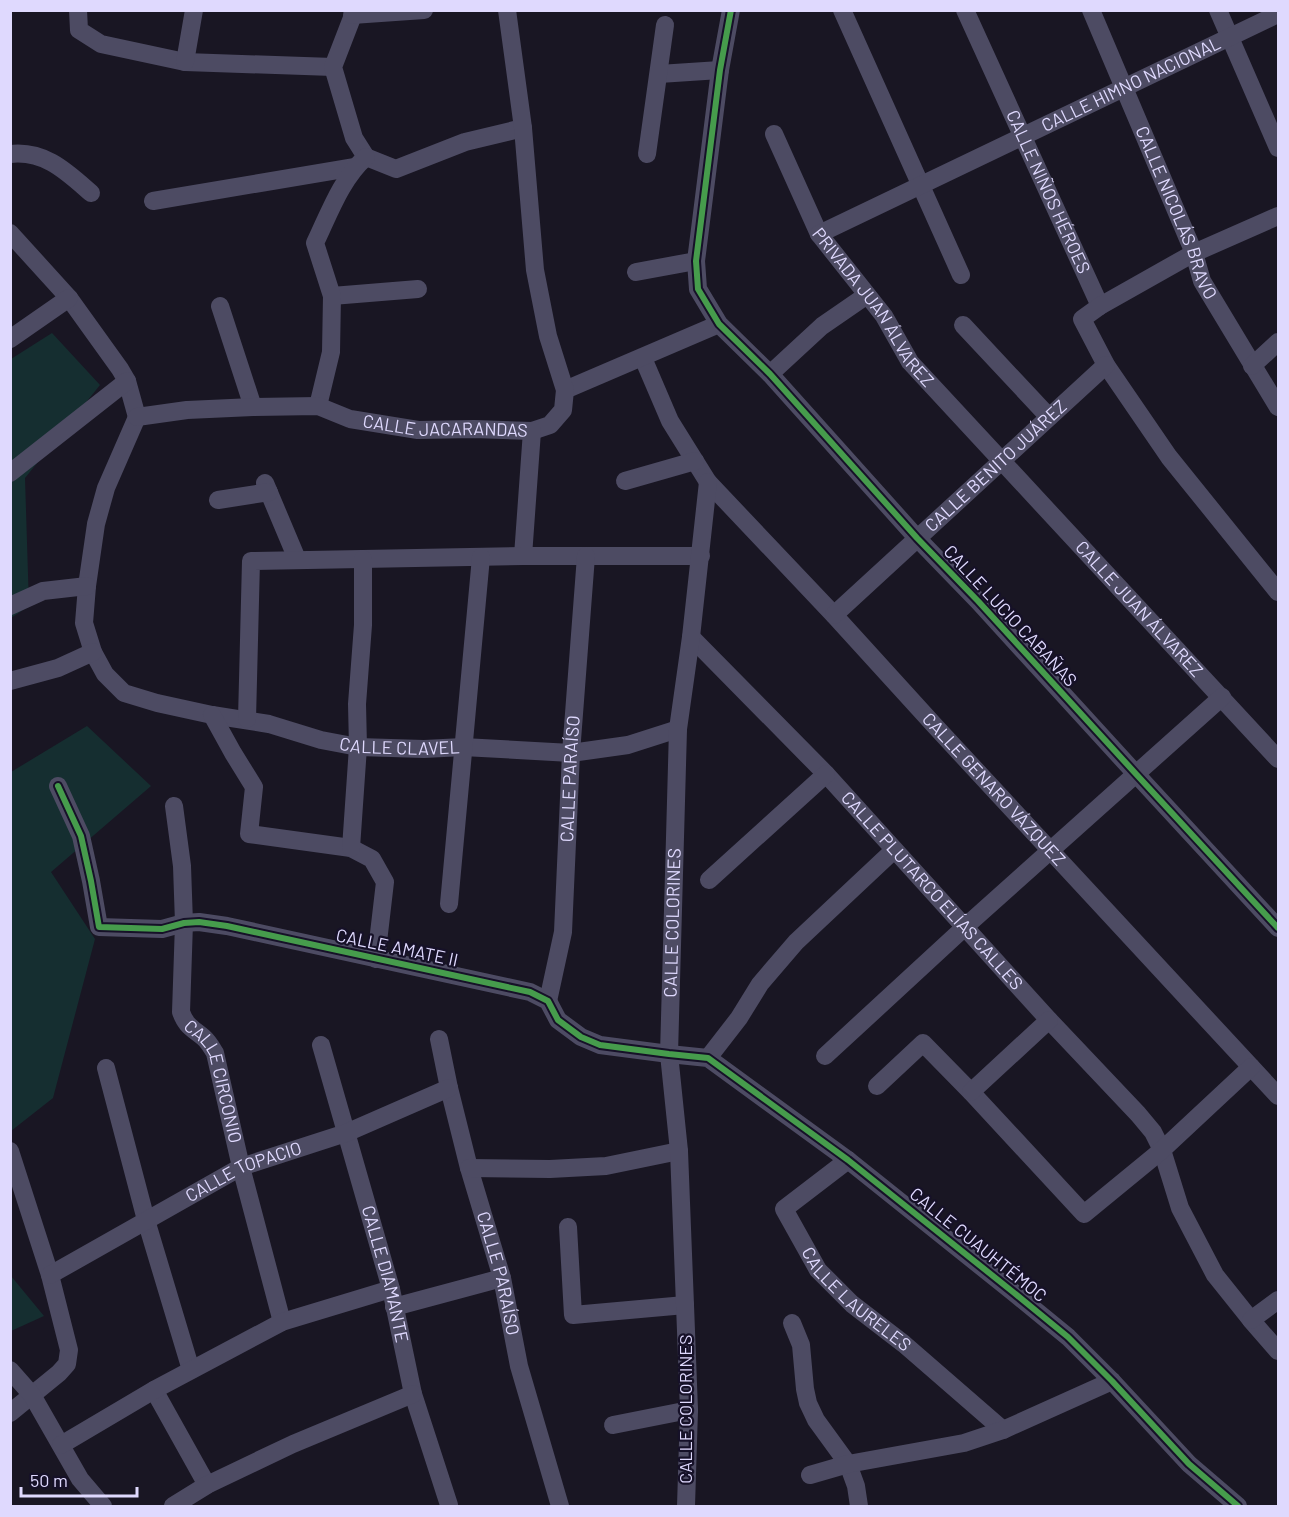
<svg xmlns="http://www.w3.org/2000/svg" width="1289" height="1517" font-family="Barlow,sans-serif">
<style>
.green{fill:#152e30}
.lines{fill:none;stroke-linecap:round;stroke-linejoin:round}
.minor{stroke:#4d4b63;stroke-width:18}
.cycleway-casing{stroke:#161128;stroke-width:10}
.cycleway{stroke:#469c4c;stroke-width:6}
.labels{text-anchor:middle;stroke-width:4.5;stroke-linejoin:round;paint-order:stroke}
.street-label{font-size:18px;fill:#dfd9fe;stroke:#161128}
</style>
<rect width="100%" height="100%" fill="#191623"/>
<g class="green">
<polygon points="52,333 100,385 25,478 29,606 11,618 11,359"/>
<polygon points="87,726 151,786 51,872 95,939 53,1098 11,1131 11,772"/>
<polygon points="11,1276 44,1316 11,1331 10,1331"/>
</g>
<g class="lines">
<g class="minor">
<polyline points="78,10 79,30 101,44 185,62 333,67"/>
<polyline points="355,10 333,67 354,138 366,157"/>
<polyline points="731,10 720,70 696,261 698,289 719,324 770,374 917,538 978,601 1136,774 1278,928"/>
<polyline points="842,10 961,275"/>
<path id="s1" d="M 965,10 L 1100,306"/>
<path id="s2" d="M 1091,10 L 1194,253 L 1202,281 L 1278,407"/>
<polyline points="1218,10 1278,148"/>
<polyline points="352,15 424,10"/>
<polyline points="185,62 194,10"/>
<polyline points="659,74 720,70"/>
<path id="s3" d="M 774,134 L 819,234 L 884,316 L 910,362 L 1278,759"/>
<path d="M 10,154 C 45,150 67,172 91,193"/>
<polyline points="647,154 665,25"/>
<polyline points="366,157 396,169 465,142 523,128"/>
<polyline points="153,201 355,167"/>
<polyline points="1278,216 1194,253 1100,306 1082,319 1106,365 1169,457 1278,592"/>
<polyline points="10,233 69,298 120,369 127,381 137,417"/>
<path id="s4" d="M 819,234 L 1278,14"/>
<polyline points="636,272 696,261"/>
<polyline points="332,296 418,289"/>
<polyline points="220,306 253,407"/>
<polyline points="963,325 1049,417"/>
<polyline points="10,339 69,298"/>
<path id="s5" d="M 643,358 L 670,421 L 708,482 L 834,615 L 935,726 L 1278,1096"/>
<polyline points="1252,366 1278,342"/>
<polyline points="770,374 822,326 867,295"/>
<polyline points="565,390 719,324"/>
<path d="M 318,406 L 331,352 L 332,296 L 315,243 C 329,214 341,179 366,157"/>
<path id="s6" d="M 137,417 L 106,488 L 96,524 L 87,586 L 84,623 L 93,652 L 105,674 L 124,693 L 157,703 L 212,715 L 269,724 L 321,740 L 358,747 L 424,749 L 463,747 L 571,753 L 628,745 L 678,729"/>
<path id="s7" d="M 137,417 L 187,410 L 253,407 L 318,406 L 350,419 L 418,430 L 474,429 L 532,431 L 550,425 L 563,410 L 565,390 L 548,336 L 535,270 L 523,128 L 507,10"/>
<polyline points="10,473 127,381"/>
<polyline points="625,481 695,461"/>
<polyline points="265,483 297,559"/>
<polyline points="218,500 269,492"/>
<polyline points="523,556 532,431"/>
<polyline points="10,606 43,591 87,586"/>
<path id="s8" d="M 834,615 L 1106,365"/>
<path id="s9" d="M 691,637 L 826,774 L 1049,1020 L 1138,1114 L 1153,1132 L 1162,1150 L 1180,1208 L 1215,1275 L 1251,1320 L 1278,1351"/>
<polyline points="10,681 58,668 93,652"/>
<polyline points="212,715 233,753 254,787 249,834 351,848 372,859 385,882 376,959"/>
<polyline points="247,719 251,561 523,556 701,556"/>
<polyline points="58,786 81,836 91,881 99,927 162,929 184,923 199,922 227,926 530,992 548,1001 558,1020 581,1037 600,1045 669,1054 708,1058 848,1160 1013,1292 1068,1337 1112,1381 1189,1464 1238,1506"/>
<path id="s10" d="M 174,806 L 182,866 L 184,923 L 181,1012 C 186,1026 192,1028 203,1037 C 208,1041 212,1048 215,1053 L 241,1167 L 282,1322"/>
<polyline points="351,848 358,747 357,704 363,625 363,559"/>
<polyline points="709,880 826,774"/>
<polyline points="449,904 481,557"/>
<path id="s11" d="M 548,1001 L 563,932 L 571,753 L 586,556"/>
<path id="s12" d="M 439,1039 L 449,1088 L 469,1168 L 502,1278 L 519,1366 L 560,1506"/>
<path id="s13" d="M 321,1045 L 391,1289 L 413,1394 L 449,1505"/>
<polyline points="825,1056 966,926 1222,697"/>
<polyline points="708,1058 739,1018 760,984 796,942 894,850"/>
<polyline points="106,1068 146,1220 191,1370"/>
<polyline points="877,1086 923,1043 971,1092 1084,1214 1162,1150 1251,1067"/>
<polyline points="971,1092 1049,1020"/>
<polyline points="10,1151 50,1275 69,1350 67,1364 59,1373 10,1413"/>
<path id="s14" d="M 848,1160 L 784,1209 L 818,1270 L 852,1304 L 904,1344 L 1003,1430"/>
<polyline points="469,1168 550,1169 606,1166 679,1151"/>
<polyline points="568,1227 573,1315 685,1305"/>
<path id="s15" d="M 50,1275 L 241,1167 L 346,1133 L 449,1088"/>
<polyline points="394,1307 502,1278"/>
<polyline points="1251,1320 1278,1300"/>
<polyline points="792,1323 801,1345 805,1389 808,1403 816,1420 848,1464 856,1486 859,1506"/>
<polyline points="10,1370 32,1395 80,1479 103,1506"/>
<polyline points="154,1390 207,1485"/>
<polyline points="613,1425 689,1410"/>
<polyline points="61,1445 154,1390 282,1322 391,1289"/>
<polyline points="810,1475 848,1464 964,1443 1003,1430 1112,1381"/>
<polyline points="173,1506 207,1485 293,1444 413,1394"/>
<path id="s16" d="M 686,1506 L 689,1410 L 685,1305 L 679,1151 L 669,1054 L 678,729 L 691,637 L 708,482"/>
</g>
<g class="cycleway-casing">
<g id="cycleway">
<polyline points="731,10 720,70 696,261 698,289 719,324 770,374 917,538 978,601 1136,774 1278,928"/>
<polyline points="58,786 81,836 91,881 99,927 162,929 184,923 199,922 227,926 530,992 548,1001 558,1020 581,1037 600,1045 669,1054 708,1058 848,1160 1013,1292 1068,1337 1112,1381 1189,1464 1238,1506"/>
</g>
</g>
<use href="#cycleway" class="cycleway"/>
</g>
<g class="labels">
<g class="street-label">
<text dy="6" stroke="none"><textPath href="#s4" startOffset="346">CALLE HIMNO NACIONAL</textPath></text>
<text dy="6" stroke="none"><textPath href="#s1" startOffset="200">CALLE NIÑOS HÉROES</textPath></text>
<text dy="6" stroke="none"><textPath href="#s2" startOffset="220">CALLE NICOLÁS BRAVO</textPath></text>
<text dy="6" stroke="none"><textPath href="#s3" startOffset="201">PRIVADA JUAN ÁLVAREZ</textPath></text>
<text dy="6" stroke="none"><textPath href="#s7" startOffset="312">CALLE JACARANDAS</textPath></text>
<text dy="6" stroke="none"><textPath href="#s8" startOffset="220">CALLE BENITO JUÁREZ</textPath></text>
<text dy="6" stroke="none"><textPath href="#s3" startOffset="604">CALLE JUAN ÁLVAREZ</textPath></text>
<text transform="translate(1010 616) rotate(47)" y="6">CALLE LUCIO CABAÑAS</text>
<text dy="6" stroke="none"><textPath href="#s6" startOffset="579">CALLE CLAVEL</textPath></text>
<text dy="6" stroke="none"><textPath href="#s11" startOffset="224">CALLE PARAÍSO</textPath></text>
<text dy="6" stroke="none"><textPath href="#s5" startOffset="560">CALLE GENARO VÁZQUEZ</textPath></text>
<text dy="6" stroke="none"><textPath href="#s9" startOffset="350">CALLE PLUTARCO ELÍAS CALLES</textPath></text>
<text dy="6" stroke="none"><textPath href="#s16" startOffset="584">CALLE COLORINES</textPath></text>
<text transform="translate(397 948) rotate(12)" y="6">CALLE AMATE II</text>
<text dy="6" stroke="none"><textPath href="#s10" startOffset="286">CALLE CIRCONIO</textPath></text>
<text dy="6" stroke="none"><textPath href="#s15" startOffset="220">CALLE TOPACIO</textPath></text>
<text transform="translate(978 1245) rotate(39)" y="6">CALLE CUAUHTÉMOC</text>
<text dy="6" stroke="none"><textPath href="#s12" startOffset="242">CALLE PARAÍSO</textPath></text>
<text dy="6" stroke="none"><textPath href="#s13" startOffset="238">CALLE DIAMANTE</textPath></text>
<text dy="6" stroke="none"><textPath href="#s14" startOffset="198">CALLE LAURELES</textPath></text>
<text transform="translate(686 1409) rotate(-90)" y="6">CALLE COLORINES</text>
</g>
</g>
<rect width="1289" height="1517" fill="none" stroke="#dfd9fe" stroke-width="24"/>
<path d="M21 1487v9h116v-9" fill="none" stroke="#dfd9fe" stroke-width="3"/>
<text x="30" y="1487" font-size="18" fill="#dfd9fe" stroke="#161128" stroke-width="4.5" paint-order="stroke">50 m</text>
</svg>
